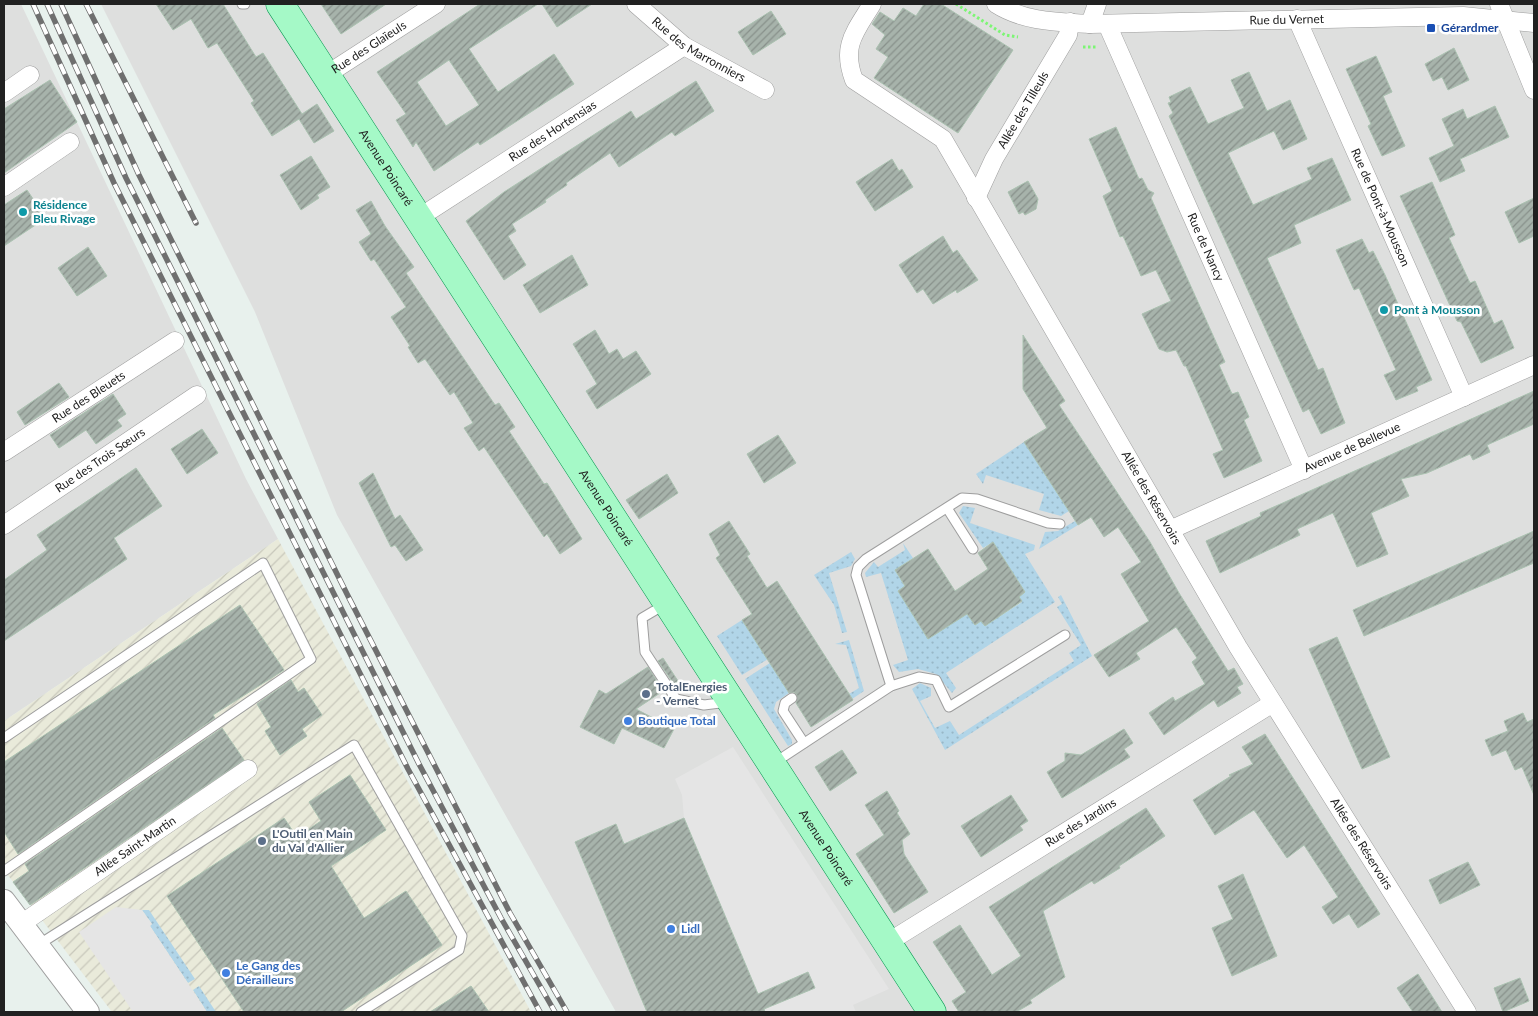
<svg xmlns="http://www.w3.org/2000/svg" width="1538" height="1016" font-family="Lato,sans-serif">
<style>
.residential{fill:#dedfde}
.industrial{fill:url(#industrial-furrows)}
.grass{fill:url(#grass-dots)}
.parking{fill:#e5e5e5}
.building{fill:url(#building-hatch);stroke:#abc2b1;fill-rule:evenodd}
.lines{fill:none;stroke-linecap:round;stroke-linejoin:round}
.service-casing{stroke:#9e9e9e;stroke-width:11}
.minor-casing{stroke:#9e9e9e;stroke-width:19}
.tertiary-casing{stroke:#9e9e9e;stroke-width:24}
.primary-casing{stroke:#069850;stroke-width:29}
.path{stroke:#7df575;stroke-width:3;stroke-dasharray:2.5 2.5;stroke-linecap:butt}
.service{stroke:#fff;stroke-width:9}
.minor{stroke:#fff;stroke-width:18}
.tertiary{stroke:#fff;stroke-width:22}
.primary{stroke:#a5f9c7;stroke-width:28}
.rail-casing{stroke:#6f6f6f;stroke-width:5.5}
.rail{stroke:#fff;stroke-width:4;stroke-dasharray:11;stroke-linecap:butt}
.transit-dot{fill:#1a4fb4;stroke:#fff;stroke-width:2}
.culture-dot{fill:#0f9aa8;stroke:#fff;stroke-width:2}
.service-dot{fill:#5c6f8a;stroke:#fff;stroke-width:2}
.shop-dot{fill:#3f7fe0;stroke:#fff;stroke-width:2}
.labels{text-anchor:middle;stroke-width:5;stroke-linejoin:round;paint-order:stroke}
.street-label{font-size:12px;fill:#212121;stroke:#fff}
.transit-label{font-size:12px;font-weight:bold;fill:#164399;stroke:#fff;text-anchor:start}
.culture-label{font-size:12px;font-weight:bold;fill:#0d838f;stroke:#fff;text-anchor:start}
.service-label{font-size:12px;font-weight:bold;fill:#4e5e75;stroke:#fff;text-anchor:start}
.shop-label{font-size:12px;font-weight:bold;fill:#366cbe;stroke:#fff;text-anchor:start}
</style>
<defs>
<pattern id="industrial-furrows" width="10" height="10" patternUnits="userSpaceOnUse" patternTransform="scale(1.25)"><rect width="10" height="10" fill="#e9eada"/><path d="M-1 1l2-2M0 10L10 0M9 11l2-2" fill="none" stroke="#c8c8bb"/></pattern>
<pattern id="grass-dots" width="8" height="8" patternUnits="userSpaceOnUse" patternTransform="scale(1.25)"><rect width="8" height="8" fill="#b1d5e8"/><path d="M2 2h.1M6 6h.1" fill="none" stroke="#98b7c7" stroke-width="1.8" stroke-linecap="round"/></pattern>
<pattern id="building-hatch" width="6" height="6" patternUnits="userSpaceOnUse" patternTransform="scale(1.25)"><rect width="6" height="6" fill="#a7b3ab"/><path d="M-1 1l2-2M0 6l6-6M5 7l2-2" fill="none" stroke="#88918b"/></pattern>
</defs>
<rect width="100%" height="100%" fill="#e8f1ed"/>
<g class="residential">
<polygon points="4,4 21,4 246,479 278,539 4,721"/>
<polygon points="101,4 1534,4 1534,1012 616,1012 337,515 255,312"/>
</g>
<polygon class="industrial" points="278,539 531,1012 112,1012 4,870 4,721"/>
<g class="grass">
<polygon points="1024,442 1069,511 1061,516 1039,510 1044,494 986,475 983,484 976,474"/>
<polygon points="963,506 975,508 970,523 1035,545 1034,550 1025,554 1055,602 946,673 956,688 952,693 936,674 918,669 899,672 893,665 908,660 881,573 866,577 865,573 874,562 878,567 905,550 903,543 913,558 895,570 905,587 898,591 928,638 967,614 975,625 981,621 985,626 1022,602 1019,597 1025,592 993,542 983,548 959,513"/>
<polygon points="1075,521 1078,525 1039,549 1045,532 1058,531"/>
<polygon points="851,552 855,559 851,566 829,573 847,632 842,633 834,605 814,575"/>
<polygon points="1061,595 1092,656 945,750 912,689 920,683 931,688 931,696 920,701 935,728 950,721 959,735 1074,661 1069,653 1081,645 1057,607 1062,604 1058,597"/>
<polygon points="742,620 768,659 742,675 717,636"/>
<polygon points="849,640 864,691 852,699 849,694 859,688 846,645 835,644"/>
<polygon points="770,663 789,693 776,702 774,709 792,740 792,744 788,746 745,679"/>
<polygon points="142,910 149,910 195,979 188,983 150,926 152,924"/>
<polygon points="199,986 216,1012 207,1012 193,990"/>
</g>
<g class="parking">
<polygon points="733,747 889,989 853,1005 856,1012 765,1012 684,818 682,795 675,779"/>
<polygon points="116,907 142,910 152,924 150,926 207,1012 133,1012 79,932"/>
</g>
<g class="building">
<polygon points="156,4 223,4 256,57 263,53 302,114 317,104 334,131 314,143 299,119 272,136 251,103 254,101 217,43 208,48 191,19 173,30"/>
<polygon points="321,4 386,4 341,34"/>
<path d="M 480,4 L 538,4 L 469,49 L 498,92 L 554,54 L 574,84 L 480,145 L 478,142 L 434,171 L 416,142 L 413,147 L 396,120 L 406,114 L 377,72 ZM 449,60 L 479,105 L 446,126 L 417,82 Z"/>
<polygon points="542,4 592,4 557,27"/>
<polygon points="924,4 941,4 1013,50 958,133 874,78 888,57 876,49 885,35 872,24 880,12 894,21 903,8 916,16"/>
<polygon points="771,11 786,34 753,55 738,32"/>
<polygon points="1454,48 1469,80 1448,90 1442,77 1433,81 1425,64"/>
<polygon points="1376,56 1392,92 1383,96 1405,146 1382,156 1368,126 1371,124 1346,69"/>
<polygon points="1249,72 1267,111 1290,100 1307,139 1283,150 1274,131 1228,153 1253,205 1312,179 1307,168 1332,158 1351,200 1294,225 1301,243 1267,258 1318,370 1323,368 1345,423 1321,434 1309,409 1303,412 1169,116 1173,113 1168,103 1171,102 1169,97 1190,87 1208,124 1244,108 1231,80"/>
<polygon points="50,80 77,122 4,173 4,109"/>
<polygon points="696,81 714,111 675,136 672,132 619,167 610,153 566,183 567,185 545,200 546,202 512,224 516,231 508,236 526,265 504,280 466,221 504,192 631,111 636,119"/>
<polygon points="1495,106 1509,137 1460,159 1465,171 1440,182 1429,158 1454,146 1442,119 1463,109 1467,119"/>
<polygon points="1116,127 1139,179 1142,178 1148,190 1154,193 1151,198 1225,362 1219,365 1232,394 1238,392 1249,417 1244,420 1262,461 1224,478 1213,454 1223,450 1186,366 1184,366 1176,350 1167,352 1159,349 1142,314 1171,301 1156,270 1141,276 1123,236 1120,237 1103,196 1112,191 1089,139"/>
<polygon points="311,156 330,187 317,195 319,198 301,210 280,175"/>
<polygon points="892,159 899,171 902,169 913,187 875,211 856,182"/>
<polygon points="1028,181 1038,199 1036,209 1025,215 1023,212 1019,214 1008,192"/>
<polygon points="1432,182 1455,235 1449,238 1470,283 1475,281 1494,324 1502,320 1514,348 1481,363 1461,322 1457,321 1400,196"/>
<polygon points="27,190 46,218 4,246 4,205"/>
<polygon points="1534,198 1534,236 1519,243 1505,212"/>
<polygon points="371,201 385,226 414,267 406,273 495,405 499,403 515,427 509,431 544,484 547,483 582,539 560,554 547,534 544,537 484,447 479,451 464,428 473,423 454,392 450,395 425,359 418,363 408,347 410,346 391,317 406,307 374,259 371,261 359,242 371,234 356,210"/>
<polygon points="943,236 953,253 957,250 978,280 957,293 956,290 933,304 923,289 917,293 899,265"/>
<polygon points="1362,239 1369,253 1373,251 1385,275 1432,380 1416,387 1418,391 1396,400 1384,375 1396,370 1359,288 1354,290 1336,250"/>
<polygon points="88,247 107,276 77,296 58,268"/>
<polygon points="572,255 588,285 540,313 523,285"/>
<polygon points="595,330 609,354 617,349 623,359 636,351 651,374 597,409 586,391 597,384 573,344"/>
<polygon points="1023,335 1065,401 1059,405 1150,542 1179,593 1228,671 1234,668 1243,684 1237,687 1241,693 1218,707 1214,700 1164,735 1149,713 1173,697 1175,701 1205,684 1192,662 1197,658 1176,627 1136,653 1140,659 1109,677 1094,655 1149,621 1121,574 1141,562 1118,527 1104,537 1091,517 1078,525 1024,442 1047,428 1023,389"/>
<polygon points="59,383 69,397 25,425 17,412"/>
<polygon points="1534,391 1534,424 1487,445 1490,452 1473,460 1470,454 1427,473 1401,479 1409,496 1371,513 1388,554 1357,567 1333,513 1297,529 1300,535 1220,573 1206,541 1261,516 1260,513 1285,502"/>
<polygon points="113,394 126,414 117,420 122,426 96,444 86,430 59,448 50,435"/>
<polygon points="202,429 218,453 187,474 171,449"/>
<polygon points="778,435 796,463 764,483 747,454"/>
<polygon points="136,468 162,506 114,538 127,559 4,641 4,580 47,550 37,535"/>
<polygon points="373,473 395,519 400,515 423,550 406,561 395,545 391,547 359,483"/>
<polygon points="667,474 678,493 639,519 626,500"/>
<polygon points="729,521 750,554 747,556 767,588 777,581 853,700 811,727 796,703 797,695 794,692 789,693 742,620 752,614 716,558 720,555 709,534"/>
<polygon points="1534,531 1534,563 1364,636 1353,610"/>
<polygon points="993,542 1025,592 1019,597 1022,601 985,626 981,621 975,625 967,614 928,639 898,591 905,586 895,570 928,549 955,591 988,569 978,553"/>
<polygon points="240,605 284,670 213,715 215,718 18,854 4,832 4,762"/>
<polygon points="1337,637 1390,757 1362,769 1309,649"/>
<polygon points="663,658 678,681 674,684 658,661"/>
<polygon points="648,667 663,691 636,709 674,729 664,748 622,728 614,744 580,727 599,690 606,694"/>
<polygon points="291,680 298,692 304,688 322,715 302,729 307,736 280,755 265,731 271,727 257,704"/>
<polygon points="1523,713 1527,722 1534,719 1534,795 1522,767 1515,770 1506,750 1492,756 1485,740 1508,731 1504,721"/>
<polygon points="222,728 244,760 30,905 13,882 29,871 25,864"/>
<polygon points="1124,729 1133,743 1124,749 1130,757 1062,798 1047,772 1065,761 1065,753 1081,755"/>
<polygon points="1265,734 1380,914 1358,928 1349,914 1333,924 1322,907 1338,897 1304,845 1287,858 1254,810 1215,835 1193,800 1231,776 1229,775 1253,764 1242,747"/>
<polygon points="842,750 857,773 830,791 815,767"/>
<polygon points="350,775 386,830 331,866 364,918 406,891 442,945 341,1012 244,1012 167,896 284,818 297,837 321,821 309,802"/>
<polygon points="887,791 899,811 897,813 910,834 902,840 904,854 928,892 894,913 856,854 884,835 865,805"/>
<polygon points="1011,795 1028,821 1020,826 1023,830 981,857 961,826"/>
<polygon points="1146,808 1165,836 1119,866 1120,868 1094,884 1092,881 1043,911 1065,977 1030,1000 1032,1003 1016,1012 959,1012 952,1001 966,992 933,942 960,925 992,975 1021,956 989,907"/>
<polygon points="684,818 758,994 808,972 815,988 764,1009 765,1012 647,1012 575,842 616,824 624,844"/>
<polygon points="1468,862 1480,885 1440,904 1429,880"/>
<polygon points="1243,874 1277,956 1232,976 1212,928 1233,919 1218,886"/>
<polygon points="1418,974 1442,1012 1413,1012 1397,988"/>
<polygon points="1520,978 1529,1001 1503,1012 1494,988"/>
<polygon points="471,986 489,1012 430,1012"/>
</g>
<g class="lines">
<g class="service-casing">
<g id="service">
<polyline points="242,4 245,4"/>
<polyline points="947,508 973,549"/>
<polyline points="664,605 642,618 645,652 676,699 704,705 728,702"/>
<polyline points="891,686 856,575 858,567 866,559 962,498 977,499 1048,523 1060,524"/>
<polyline points="792,698 785,703 783,711 804,743"/>
<polyline points="4,738 263,563 311,659 4,871"/>
<polyline points="774,763 891,686 919,677 936,680 949,707 1065,635"/>
<polyline points="38,945 354,745 462,936 459,950 361,1012"/>
</g>
</g>
<g class="minor-casing">
<g id="minor">
<path id="s1" d="M 636,4 L 684,46 L 765,90"/>
<path id="s2" d="M 872,4 C 855,32 841,46 854,80 L 943,139 L 1238,647 L 1467,1012"/>
<path id="s3" d="M 996,4 C 1024,22 1058,22 1090,24 L 1463,16 L 1534,23"/>
<polyline points="1499,4 1534,90"/>
<path id="s4" d="M 1297,19 L 1464,397"/>
<polyline points="1090,24 1097,4"/>
<path id="s5" d="M 1107,24 L 1304,470"/>
<path id="s6" d="M 326,75 L 436,4"/>
<polyline points="4,93 30,75"/>
<polyline points="4,187 70,142"/>
<path id="s7" d="M 976,198 L 994,159 L 1068,35 L 1070,22"/>
<path id="s8" d="M 420,217 L 684,46"/>
<path id="s9" d="M 4,452 L 175,341"/>
<path id="s10" d="M 4,525 L 197,395"/>
<path id="s11" d="M 1170,530 L 1534,365"/>
<path id="s12" d="M 21,924 L 248,769"/>
<path id="s13" d="M 887,943 L 1273,703"/>
</g>
</g>
<g class="tertiary-casing">
<polyline id="tertiary" points="4,901 88,1012"/>
</g>
<g class="primary-casing">
<g id="primary">
<path id="s14" d="M 280,4 L 932,1012"/>
</g>
</g>
<g class="path">
<polyline points="956,4 1005,35 1018,37"/>
<polyline points="1083,47 1097,47"/>
</g>
<use href="#service" class="service"/>
<use href="#minor" class="minor"/>
<use href="#tertiary" class="tertiary"/>
<use href="#primary" class="primary"/>
<g class="rail-casing">
<g id="rail">
<polyline points="33,4 114,183 408,769 540,1012"/>
<polyline points="47,4 126,178 419,764 501,918 555,1012"/>
<polyline points="61,4 139,175 347,594 510,913 567,1012"/>
<polyline points="86,4 196,223"/>
</g>
</g>
<use href="#rail" class="rail"/>
</g>
<rect class="transit-dot" x="1426" y="23" width="10" height="10" rx="2.5"/>
<g class="culture-dot">
<circle cx="23" cy="212" r="5"/>
<circle cx="1384" cy="310" r="5"/>
</g>
<g class="service-dot">
<circle cx="646" cy="694" r="5"/>
<circle cx="262" cy="841" r="5"/>
</g>
<g class="shop-dot">
<circle cx="628" cy="721" r="5"/>
<circle cx="671" cy="929" r="5"/>
<circle cx="226" cy="973" r="5"/>
</g>
<g class="labels">
<g class="street-label">
<text dy="4" stroke="none"><textPath href="#s3" startOffset="294">Rue du Vernet</textPath></text>
<text dy="4" stroke="none"><textPath href="#s6" startOffset="51">Rue des Glaïeuls</textPath></text>
<text dy="4" stroke="none"><textPath href="#s1" startOffset="78">Rue des Marronniers</textPath></text>
<text dy="4" stroke="none"><textPath href="#s7" startOffset="100">Allée des Tilleuls</textPath></text>
<text dy="4" stroke="none"><textPath href="#s8" startOffset="158">Rue des Hortensias</textPath></text>
<text dy="4" stroke="none"><textPath href="#s14" startOffset="195">Avenue Poincaré</textPath></text>
<text dy="4" stroke="none"><textPath href="#s4" startOffset="206">Rue de Pont-à-Mousson</textPath></text>
<text dy="4" stroke="none"><textPath href="#s5" startOffset="244">Rue de Nancy</textPath></text>
<text dy="4" stroke="none"><textPath href="#s9" startOffset="101">Rue des Bleuets</textPath></text>
<text dy="4" stroke="none"><textPath href="#s11" startOffset="200">Avenue de Bellevue</textPath></text>
<text dy="4" stroke="none"><textPath href="#s10" startOffset="116">Rue des Trois Sœurs</textPath></text>
<text dy="4" stroke="none"><textPath href="#s2" startOffset="604">Allée des Réservoirs</textPath></text>
<text dy="4" stroke="none"><textPath href="#s14" startOffset="600">Avenue Poincaré</textPath></text>
<text dy="4" stroke="none"><textPath href="#s13" startOffset="228">Rue des Jardins</textPath></text>
<text dy="4" stroke="none"><textPath href="#s2" startOffset="1009">Allée des Réservoirs</textPath></text>
<text dy="4" stroke="none"><textPath href="#s12" startOffset="138">Allée Saint-Martin</textPath></text>
<text dy="4" stroke="none"><textPath href="#s14" startOffset="1005">Avenue Poincaré</textPath></text>
</g>
<g class="transit-label">
<text x="1441" y="32">Gérardmer</text>
</g>
<g class="culture-label">
<text x="33" y="209">Résidence<tspan x="33" dy="14">Bleu Rivage</tspan></text>
<text x="1394" y="314">Pont à Mousson</text>
</g>
<g class="service-label">
<text x="656" y="691">TotalEnergies<tspan x="656" dy="14">- Vernet</tspan></text>
<text x="272" y="838">L'Outil en Main<tspan x="272" dy="14">du Val d'Allier</tspan></text>
</g>
<g class="shop-label">
<text x="638" y="725">Boutique Total</text>
<text x="681" y="933">Lidl</text>
<text x="236" y="970">Le Gang des<tspan x="236" dy="14">Dérailleurs</tspan></text>
</g>
</g>
<rect width="1538" height="1016" fill="none" stroke="#212121" stroke-width="10"/>
</svg>
